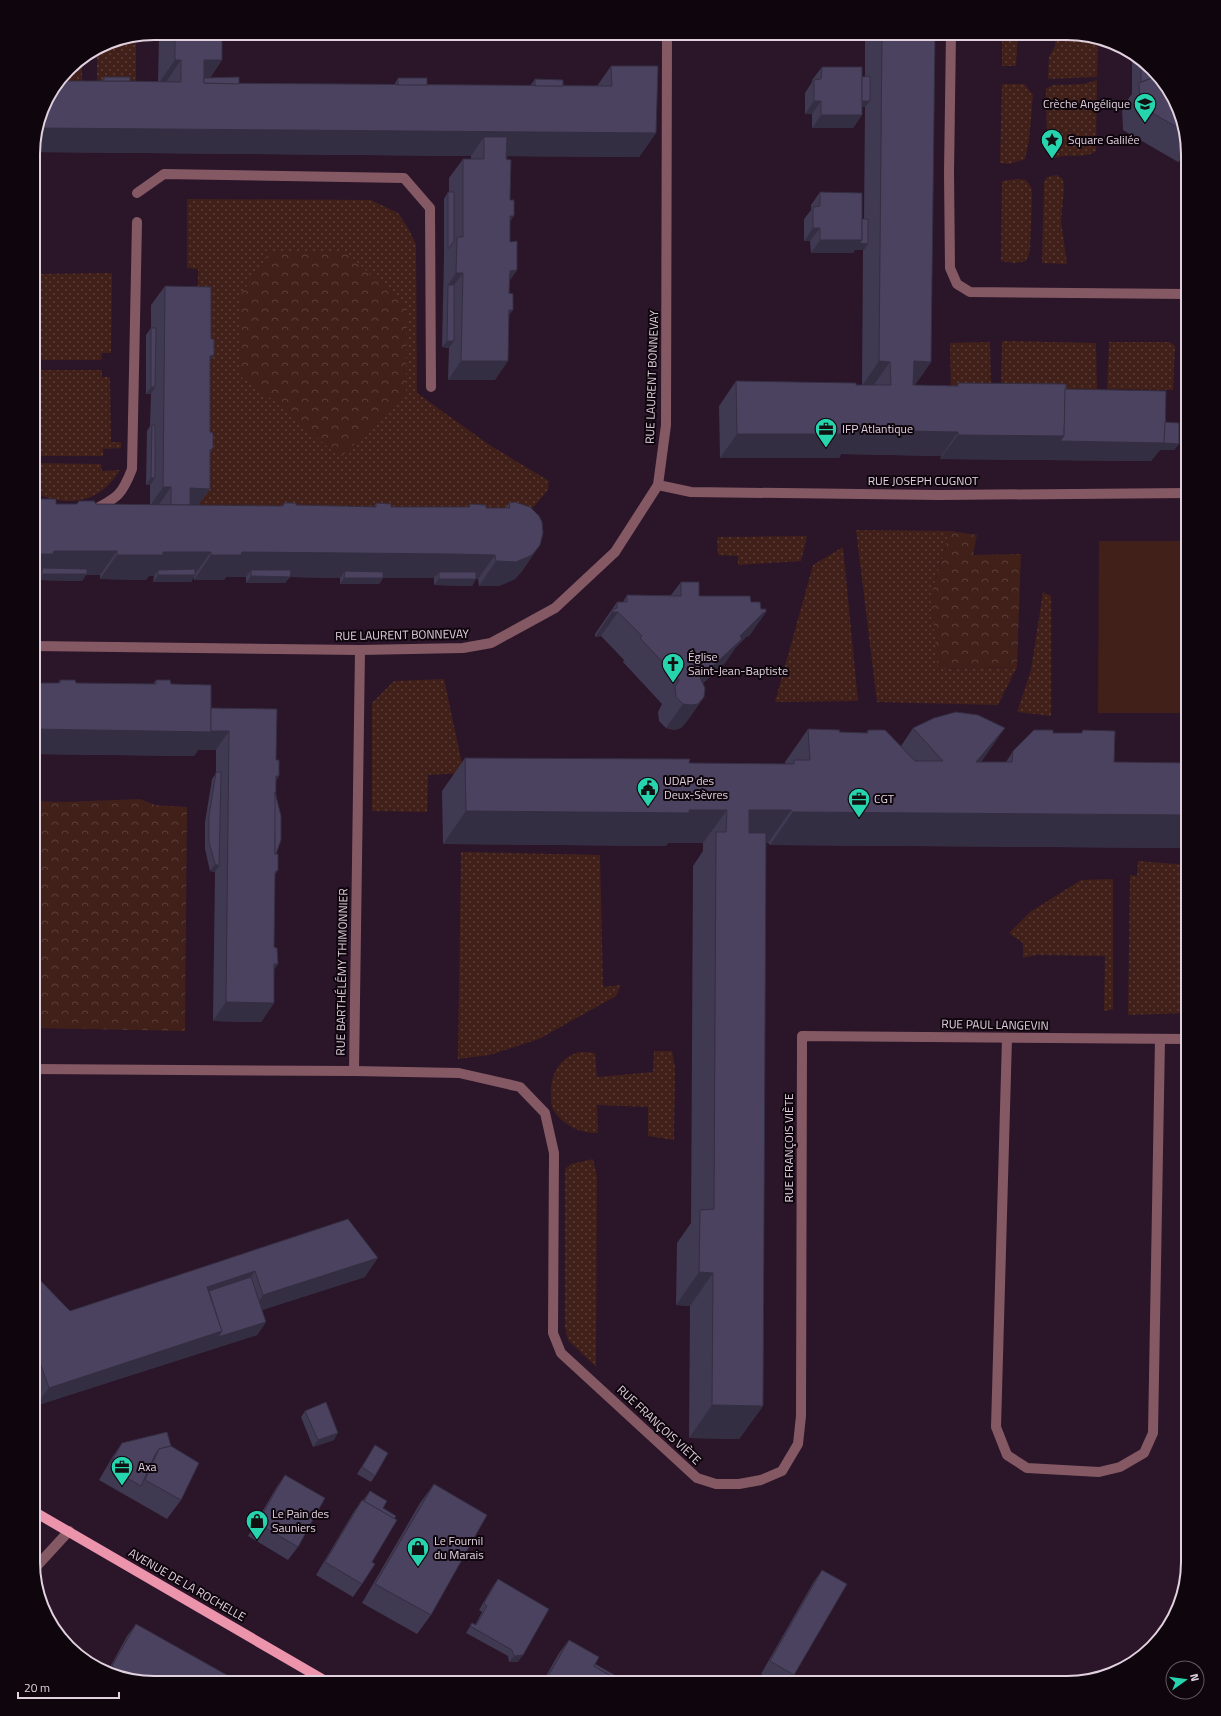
<svg xmlns="http://www.w3.org/2000/svg" width="1221" height="1716" font-family="'Titillium Web',sans-serif">
<style>
.grass{fill:url(#grass-dots)}
.park{fill:url(#park-crowns)}
.pitch{fill:#402019}
.lines{fill:none;stroke-linecap:round;stroke-linejoin:round}
.minor{stroke:#845964;stroke-width:10}
.major{stroke:#ec94ac;stroke-width:10}
.wall{fill:#403952}
.shaded-wall{fill:#342e42}
.building{fill:#4b425f;stroke:#342e42}
.labels{text-anchor:middle;stroke-width:4;stroke-linejoin:round;paint-order:stroke}
.poi-label{font-size:12px;fill:#e1d1de;stroke:#0e050d;text-anchor:start}
.street-label{font-size:12px;fill:#e1d1de;stroke:#0e050d}
.rim{fill:none;stroke:#e1d1de;stroke-width:2}
</style>
<defs>
<pattern id="grass-dots" width="8" height="8" patternUnits="userSpaceOnUse"><rect width="8" height="8" fill="#402019"/><path d="M2 2h.1M6 6h.1" fill="none" stroke="#5b3f3a" stroke-width="1.8" stroke-linecap="round"/></pattern>
<pattern id="park-crowns" width="20" height="18" patternUnits="userSpaceOnUse"><rect width="20" height="18" fill="#402019"/><path d="M2 6a3 3 0 1 1 6 0M12 15a3 3 0 1 1 6 0" fill="none" stroke="#5b3f3a"/></pattern>
</defs>
<rect width="100%" height="100%" fill="#2b1529"/>
<g class="grass">
<polygon points="1002,33 1018,33 1016,66 1002,66"/>
<polygon points="1055,33 1075,33 1098,40 1097,77 1048,79 1049,57 1055,46"/>
<polygon points="136,37 136,82 97,82 97,49 108,42"/>
<polygon points="82,59 82,81 60,81 74,63"/>
<path d="M 1097,80 L 1096,151 C 1087,159 1067,153 1056,158 L 1050,154 L 1047,145 L 1046,88 L 1054,85 L 1084,84 Z"/>
<polygon points="1002,84 1024,84 1033,95 1029,141 1025,159 1009,164 1000,163"/>
<polygon points="1057,175 1063,179 1064,189 1061,221 1067,264 1042,263 1044,182 1047,177"/>
<polygon points="1019,179 1026,180 1031,187 1032,194 1030,251 1026,261 1015,263 1001,261 1002,181"/>
<polygon points="187,199 371,200 398,213 407,226 416,244 417,393 488,444 549,481 548,490 513,531 177,507 197,358 198,269 187,268"/>
<polygon points="112,273 111,353 102,353 101,360 33,360 33,274"/>
<polygon points="1002,341 1096,343 1097,389 1001,391"/>
<polygon points="990,342 991,389 951,390 950,343"/>
<polygon points="1109,342 1170,342 1175,346 1173,390 1107,389"/>
<polygon points="33,370 102,370 102,377 110,377 111,442 121,442 121,448 103,449 103,456 37,456 36,410 33,410"/>
<path d="M 33,463 L 101,464 L 102,471 L 120,470 C 99,504 68,508 33,492 Z"/>
<polygon points="856,530 950,531 931,595 939,669 1017,667 998,705 877,702"/>
<polygon points="807,536 801,561 738,565 738,556 718,555 717,537"/>
<polygon points="843,547 858,701 775,702 813,565"/>
<polygon points="1043,592 1051,596 1051,716 1017,712 1031,670"/>
<polygon points="444,679 464,773 428,775 427,812 372,811 372,703 394,681"/>
<polygon points="461,852 600,855 603,987 621,985 616,996 539,1039 490,1055 458,1059"/>
<polygon points="1138,861 1188,865 1188,1013 1128,1015 1130,875 1137,876"/>
<polygon points="1113,879 1113,1009 1104,1011 1105,956 1037,955 1023,958 1023,943 1009,933 1030,912 1081,880"/>
<path d="M 654,1051 L 672,1051 L 675,1068 L 674,1140 L 648,1136 L 648,1107 L 597,1105 L 598,1133 C 580,1134 560,1124 552,1107 C 551,1103 551,1098 551,1095 C 550,1076 558,1060 576,1053 C 581,1051 589,1053 595,1053 L 597,1077 L 653,1072 Z"/>
<polygon points="593,1159 597,1176 596,1367 568,1340 565,1327 565,1169 571,1164"/>
</g>
<g class="park">
<polygon points="271,251 345,251 407,308 406,393 340,458 280,405 241,377 241,294"/>
<polygon points="950,531 977,535 973,555 1021,554 1017,667 938,669 931,595"/>
<polygon points="140,799 155,805 187,807 185,1031 33,1028 33,801 63,802"/>
</g>
<polygon class="pitch" points="1099,541 1188,541 1188,713 1098,713"/>
<g class="lines">
<g class="minor">
<polyline points="367,33 667,35"/>
<polyline points="951,33 949,172 950,268 957,284 970,292 1188,294"/>
<polyline points="137,193 164,174 404,178 430,208 431,387"/>
<polyline points="658,485 691,492 940,495 1188,493"/>
<path d="M 94,510 C 118,497 122,495 132,469 L 137,222"/>
<polyline points="33,646 360,650 463,648 491,643 555,608 615,552 658,485 666,425 667,33"/>
<polyline points="1007,1038 996,1427 1007,1455 1027,1468 1099,1472 1120,1467 1144,1453 1153,1433 1160,1039"/>
<polyline points="33,1069 354,1071 360,650"/>
<polyline points="354,1071 459,1073 520,1087 545,1113 554,1153 553,1333 561,1353 697,1478 716,1484 739,1484 761,1480 782,1471 798,1444 801,1416 802,1036 1188,1039"/>
<polyline points="35,1568 69,1531"/>
</g>
<polyline class="major" points="33,1511 329,1683"/>
</g>
<g class="wall">
<polygon points="153,33 222,33 222,60 210,78 239,84 394,85 398,78 427,85 530,86 535,79 563,86 597,86 611,66 656,133 639,157 507,156 510,222 510,242 517,270 509,281 509,316 495,380 448,380 449,348 442,347 444,256 444,199 448,192 449,192 449,178 463,159 471,159 471,156 33,152 33,146 101,81 104,77 130,81 158,82 159,35 158,36 153,36"/>
<polygon points="865,33 935,33 931,362 915,385 957,386 958,383 1065,389 1165,422 1179,444 1174,450 1160,450 1151,461 940,459 941,456 841,454 839,458 720,458 719,406 736,381 862,385 863,250 855,250 853,253 811,253 810,241 804,241 804,219 811,210 811,205 820,192 862,219 864,219 865,107 862,107 862,115 853,128 812,128 812,114 805,114 805,93 812,82 812,80 822,67 862,77 865,77"/>
<polygon points="1132,53 1172,93 1188,154 1188,157 1178,162 1123,130 1122,107 1132,94"/>
<polygon points="165,286 210,361 210,432 213,448 210,453 210,489 198,505 282,506 284,503 296,505 374,507 376,503 391,507 468,507 470,504 486,508 506,508 509,503 523,570 515,579 499,586 479,586 478,579 476,579 472,586 434,585 434,578 383,578 379,584 340,584 340,578 290,577 285,583 246,583 246,577 226,577 224,580 194,580 194,577 191,582 153,582 154,576 149,576 146,580 100,579 100,575 86,575 82,581 37,580 37,578 36,579 56,504 150,505 150,485 146,485 147,431 150,426 151,394 146,394 146,335 151,328 151,305"/>
<polygon points="681,582 699,596 751,602 766,612 749,636 746,637 736,647 725,663 703,683 704,697 687,721 681,728 674,730 666,728 659,721 658,712 662,704 623,662 624,660 601,636 595,637 595,634 617,602 623,602 627,595 671,595"/>
<polygon points="60,680 76,683 153,684 156,680 171,684 211,708 276,760 279,776 276,781 276,854 278,870 275,875 274,947 278,964 274,969 274,1003 261,1022 213,1021 215,872 210,871 205,849 205,822 212,779 216,773 216,750 198,750 194,756 33,754 33,683 58,683"/>
<polygon points="913,728 982,762 1006,762 1013,751 1053,733 1081,733 1083,730 1114,762 1188,763 1188,848 770,845 768,843 766,843 763,1406 739,1439 689,1438 690,1306 676,1305 677,1243 691,1223 693,866 703,851 703,843 668,843 666,846 443,844 442,791 465,758 689,763 785,764 785,762 808,729 839,732 866,733 868,730 901,746"/>
<polygon points="348,1219 365,1277 262,1310 266,1322 257,1335 35,1406 33,1400 33,1273 70,1311"/>
<polygon points="305,1411 334,1440 313,1447 301,1417"/>
<polygon points="167,1432 181,1500 167,1519 99,1480 113,1456 122,1443"/>
<polygon points="375,1445 375,1476 371,1482 357,1474"/>
<polygon points="285,1475 298,1547 288,1560 248,1536 276,1488"/>
<polygon points="434,1484 431,1615 417,1634 362,1603 420,1503"/>
<polygon points="370,1491 383,1508 372,1562 362,1584 353,1597 316,1575 353,1513 362,1500 363,1500"/>
<polygon points="822,1570 794,1675 789,1683 776,1683 761,1674 813,1583"/>
<polygon points="498,1579 518,1662 509,1662 508,1656 466,1633 472,1623 475,1625 482,1612 479,1610 493,1586"/>
<polygon points="136,1624 146,1683 108,1671 127,1636"/>
<polygon points="569,1640 595,1664 622,1683 542,1683 559,1653"/>
</g>
<g class="shaded-wall">
<polygon points="155,33 160,33 158,36 153,36"/>
<polygon points="175,60 181,60 164,85 158,84"/>
<polygon points="204,60 222,60 205,85 192,85"/>
<polygon points="814,101 821,101 812,114 805,114"/>
<polygon points="858,101 870,101 865,107 853,108"/>
<polygon points="821,115 862,115 853,128 812,128"/>
<polygon points="38,128 656,133 639,157 484,156 484,137 471,156 33,152 33,146"/>
<polygon points="1187,150 1188,157 1178,162"/>
<polygon points="510,216 514,216 501,235"/>
<polygon points="813,228 820,228 810,241 804,241"/>
<polygon points="820,240 862,240 868,244 864,250 855,250 853,253 811,253"/>
<polygon points="517,270 504,289 510,271"/>
<polygon points="456,273 463,273 449,292 448,285"/>
<polygon points="509,310 513,310 500,329"/>
<polygon points="447,341 454,341 449,348 442,347"/>
<polygon points="214,355 201,374 210,356"/>
<polygon points="461,361 508,361 495,380 448,380"/>
<polygon points="879,361 890,362 873,386 862,386"/>
<polygon points="914,361 931,362 914,386 897,386"/>
<polygon points="151,387 155,387 151,394 146,394"/>
<polygon points="855,430 958,432 941,456 841,454 839,458 720,458 737,434"/>
<polygon points="958,435 1064,436 1179,444 1174,450 1160,450 1151,461 940,459"/>
<polygon points="151,478 155,478 150,485 146,485"/>
<polygon points="163,487 171,487 158,506 150,506"/>
<polygon points="190,488 210,489 196,507 177,507"/>
<polygon points="540,545 523,570 515,579 499,586 479,586 496,561"/>
<polygon points="54,551 117,551 100,575 86,575 82,581 37,580 42,574 42,571 36,579 33,578 33,554"/>
<polygon points="163,552 211,552 194,575 195,575 191,582 153,582 158,575 158,570 154,576 149,576 146,580 100,579 117,555"/>
<polygon points="242,552 451,554 495,555 478,579 476,579 472,586 434,585 439,579 439,572 434,578 344,578 345,571 340,578 290,577 285,583 246,583 251,576 251,570 246,577 226,577 224,580 194,580 211,555"/>
<polygon points="344,578 383,578 379,584 340,584"/>
<polygon points="612,612 618,612 601,636 595,637"/>
<polygon points="766,612 749,636 746,637 736,647 725,663 683,702 700,678 740,636 763,613"/>
<polygon points="704,697 687,721 681,728 674,730 666,728 683,704"/>
<polygon points="1005,728 982,761 976,762"/>
<polygon points="33,729 229,731 216,750 198,750 194,756 33,754"/>
<polygon points="276,776 279,776 267,793"/>
<polygon points="727,810 703,843 668,843 666,846 443,844 466,811"/>
<polygon points="749,810 791,810 768,843 726,843"/>
<polygon points="793,812 1188,815 1188,848 770,845"/>
<polygon points="215,864 219,866 215,872 210,871"/>
<polygon points="274,964 278,964 265,983"/>
<polygon points="226,1002 274,1003 261,1022 213,1021"/>
<polygon points="378,1258 365,1277 250,1314 263,1295"/>
<polygon points="255,1271 242,1290 206,1302 207,1287"/>
<polygon points="699,1272 713,1273 690,1306 676,1305"/>
<polygon points="266,1322 257,1335 35,1406 49,1388 222,1331"/>
<polygon points="712,1405 763,1406 739,1439 689,1438"/>
<polygon points="338,1433 334,1440 313,1447 318,1440"/>
<polygon points="523,1655 518,1662 509,1662 514,1656"/>
</g>
<g class="building">
<polygon points="175,33 222,33 222,60 204,60 204,83 612,86 611,66 658,66 656,133 38,128 46,100 60,81 116,81 181,82 181,60 175,60"/>
<polygon points="882,33 935,33 931,362 914,361 913,385 958,386 958,383 1066,384 1064,436 958,435 958,432 855,430 856,434 737,434 736,381 856,383 856,385 891,385 890,362 879,361"/>
<polygon points="1141,63 1155,77 1141,82"/>
<polygon points="822,67 862,67 862,115 821,115 821,101 814,101 814,80 821,79"/>
<polygon points="870,76 870,101 862,101 862,77"/>
<rect x="104" y="77" width="26" height="4"/>
<polygon points="239,77 239,84 204,83 204,78"/>
<polygon points="1155,77 1172,93 1182,130 1140,106 1139,83"/>
<rect x="398" y="78" width="29" height="7"/>
<polygon points="535,79 563,80 563,86 535,86"/>
<polygon points="484,137 507,137 506,159 511,160 510,200 514,200 514,216 510,216 510,242 517,241 517,270 510,271 509,293 513,294 513,310 509,310 508,361 461,361 463,273 456,273 457,237 463,237 463,159 484,159"/>
<polygon points="448,192 454,192 454,241 448,249"/>
<polygon points="820,192 862,193 862,240 820,240 820,228 813,228 813,207 820,206"/>
<polygon points="862,219 868,219 868,244 859,243 862,240"/>
<polygon points="448,285 454,285 454,341 447,341"/>
<polygon points="165,286 211,287 211,339 214,339 214,355 210,356 210,432 213,433 213,448 210,450 210,489 190,488 190,505 171,505 171,487 163,487"/>
<polygon points="151,328 156,328 155,387 151,387"/>
<polygon points="1065,389 1166,391 1165,443 1060,441 1064,436"/>
<polygon points="1165,422 1179,423 1179,444 1164,443"/>
<polygon points="152,425 155,425 155,478 151,478"/>
<polygon points="33,499 56,499 56,504 77,504 79,501 94,501 96,504 283,506 284,503 296,503 296,505 376,507 376,503 391,504 391,507 470,507 470,504 486,505 486,508 510,508 509,503 515,502 530,507 539,516 542,522 543,533 540,545 532,555 516,562 496,561 495,555 451,554 242,552 241,555 211,555 211,552 163,552 163,555 117,555 117,551 54,551 53,554 33,554"/>
<polygon points="43,568 87,569 87,574 42,574 42,571"/>
<polygon points="195,569 195,575 158,575 158,570"/>
<polygon points="251,570 291,570 290,577 251,576"/>
<polygon points="345,571 383,572 383,578 344,578"/>
<rect x="439" y="572" width="37" height="7"/>
<polygon points="681,582 699,582 699,596 750,596 751,602 760,602 761,609 766,609 766,612 763,613 740,636 742,639 700,678 705,688 704,697 698,704 691,705 683,704 676,697 675,687 679,680 640,638 642,636 618,612 612,612 612,610 617,608 617,602 627,602 627,595 681,596"/>
<polygon points="60,680 75,680 76,683 156,684 156,680 170,680 171,684 211,685 211,732 33,729 33,683 60,683"/>
<polygon points="211,708 277,709 276,760 279,760 279,776 276,776 275,854 278,854 278,870 275,872 274,947 277,948 278,964 274,964 274,1003 226,1002 229,731 211,731"/>
<polygon points="956,712 978,715 1005,728 976,762 1012,762 1013,751 1034,730 1053,730 1053,733 1082,733 1083,730 1115,731 1114,762 1188,763 1188,815 793,812 791,810 749,810 749,833 766,833 763,1406 712,1405 713,1273 699,1272 700,1210 714,1209 716,832 726,832 727,810 689,810 689,813 466,811 465,758 690,759 689,763 794,764 794,760 810,760 808,729 840,730 839,732 868,733 868,730 885,730 915,761 943,761 913,728 934,718"/>
<polygon points="216,772 221,772 219,866 215,864 209,842 209,816"/>
<polygon points="275,792 281,816 281,840 276,854 275,854"/>
<polygon points="348,1219 378,1258 263,1295 255,1271 207,1287 222,1331 49,1388 33,1343 33,1273 70,1311"/>
<polygon points="251,1277 266,1322 218,1337 222,1331 209,1291"/>
<polygon points="326,1402 338,1433 318,1440 305,1411"/>
<polygon points="167,1432 171,1446 159,1449 155,1455 141,1486 108,1467 122,1443"/>
<polygon points="375,1445 388,1453 375,1476 362,1467"/>
<polygon points="171,1446 199,1463 181,1500 145,1480 159,1449"/>
<polygon points="285,1475 325,1498 298,1547 257,1523"/>
<polygon points="434,1484 487,1515 431,1615 375,1584"/>
<polygon points="370,1491 387,1501 383,1508 396,1516 394,1519 364,1501"/>
<polygon points="362,1500 397,1520 372,1562 375,1564 362,1584 325,1562"/>
<polygon points="822,1570 847,1584 794,1675 770,1661"/>
<polygon points="498,1579 549,1609 523,1655 514,1656 512,1650 470,1626 472,1623 476,1625 487,1606 484,1603"/>
<polygon points="136,1624 241,1683 146,1683 137,1680 112,1666"/>
<polygon points="569,1640 599,1657 594,1666 622,1683 544,1683"/>
<polygon points="595,1664 623,1680 622,1682 594,1666"/>
</g>
<defs>
<g id="school-pin" transform="scale(1.15)"><path d="M0 17L-7.5 6A9.5 9.5 0 1 1 7.5 6Z" fill="#26d5ae" stroke="#0e050d"/><path d="M0-5L7-2L0 1L-7-2ZM-4 1L0 2.5L4 1V4Q0 6-4 4Z" fill="#111"/></g>
<g id="sight-pin" transform="scale(1.15)"><path d="M0 17L-7.5 6A9.5 9.5 0 1 1 7.5 6Z" fill="#26d5ae" stroke="#0e050d"/><path d="M0-6L1.8-2.2L6-1.7L2.9 1.2L3.7 5.4L0 3.3L-3.7 5.4L-2.9 1.2L-6-1.7L-1.8-2.2Z" fill="#111"/></g>
<g id="office-pin" transform="scale(1.15)"><path d="M0 17L-7.5 6A9.5 9.5 0 1 1 7.5 6Z" fill="#26d5ae" stroke="#0e050d"/><path d="M-6-3h4V-5.5h4V-3h4V5H-6ZM-1-4.5V-3h2v-1.5ZM-6 0V1H6V0Z" fill="#111"/></g>
<g id="church-pin" transform="scale(1.15)"><path d="M0 17L-7.5 6A9.5 9.5 0 1 1 7.5 6Z" fill="#26d5ae" stroke="#0e050d"/><path d="M-1.2-6h2.4v3.5h3.3v2.4h-3.3V6h-2.4V-.1h-3.3v-2.4h3.3Z" fill="#111"/></g>
<g id="civic-pin" transform="scale(1.15)"><path d="M0 17L-7.5 6A9.5 9.5 0 1 1 7.5 6Z" fill="#26d5ae" stroke="#0e050d"/><path d="M-.6-6.5H3V-4.5H.6V-3L4-1V1h2V6H-6V1h2V-1L-.6-3ZM-1.2 2.5V6h2.4V2.5Z" fill="#111"/></g>
<g id="shop-pin" transform="scale(1.15)"><path d="M0 17L-7.5 6A9.5 9.5 0 1 1 7.5 6Z" fill="#26d5ae" stroke="#0e050d"/><path d="M-5-2.5h2.3a2.7 3.5 0 0 1 5.4 0H5L5.5 6h-11ZM-1.5-2.5h3a1.5 2.3 0 0 0-3 0Z" fill="#111"/></g>
</defs>
<g fill-rule="evenodd">
<use href="#school-pin" x="1145" y="104"/>
<use href="#sight-pin" x="1052" y="140"/>
<use href="#office-pin" x="826" y="429"/>
<use href="#church-pin" x="673" y="664"/>
<use href="#civic-pin" x="648" y="788"/>
<use href="#office-pin" x="859" y="799"/>
<use href="#office-pin" x="122" y="1467"/>
<use href="#shop-pin" x="257" y="1521"/>
<use href="#shop-pin" x="418" y="1548"/>
</g>
<g class="labels">
<g class="poi-label">
<text x="1130" y="108" text-anchor="end">Crèche Angélique</text>
<text x="1068" y="144">Square Galilée</text>
<text x="842" y="433">IFP Atlantique</text>
<text x="688" y="661">Église<tspan x="688" dy="14">Saint-Jean-Baptiste</tspan></text>
<text x="664" y="785">UDAP des<tspan x="664" dy="14">Deux-Sèvres</tspan></text>
<text x="874" y="803">CGT</text>
<text x="138" y="1471">Axa</text>
<text x="272" y="1518">Le Pain des<tspan x="272" dy="14">Sauniers</tspan></text>
<text x="434" y="1545">Le Fournil<tspan x="434" dy="14">du Marais</tspan></text>
</g>
<g class="street-label">
<text transform="translate(652 377) rotate(-88)" y="4">RUE LAURENT BONNEVAY</text>
<text x="923" y="485">RUE JOSEPH CUGNOT</text>
<text transform="translate(402 635) rotate(-1)" y="4">RUE LAURENT BONNEVAY</text>
<text transform="translate(342 972) rotate(-89)" y="4">RUE BARTHÉLÉMY THIMONNIER</text>
<text transform="translate(995 1025) rotate(1)" y="4">RUE PAUL LANGEVIN</text>
<text transform="translate(789 1148) rotate(-90)" y="4">RUE FRANÇOIS VIÈTE</text>
<text transform="translate(659 1425) rotate(43)" y="4">RUE FRANÇOIS VIÈTE</text>
<text transform="translate(187 1585) rotate(30)" y="4">AVENUE DE LA ROCHELLE</text>
</g>
</g>
<path d="M0 0H1221V1716H0ZM154 40H1067A114 114 0 0 1 1181 154V1562A114 114 0 0 1 1067 1676H154A114 114 0 0 1 40 1562V154A114 114 0 0 1 154 40Z" fill="#0e050d" fill-rule="evenodd"/>
<path class="rim" d="M154 40H1067A114 114 0 0 1 1181 154V1562A114 114 0 0 1 1067 1676H154A114 114 0 0 1 40 1562V154A114 114 0 0 1 154 40Z"/>
<g transform="translate(1185 1680) rotate(76)"><circle r="19" fill="#0e050d" stroke="#625761"/>
<path d="M0-3L7 15L0 10L-7 15Z" fill="#26d5ae"/>
<text y="-6" font-size="11" font-weight="bold" text-anchor="middle" fill="#e1d1de">N</text>
</g>
<path d="M18 1692v6h101v-6" fill="none" stroke="#e1d1de" stroke-width="2"/>
<text x="24" y="1692" font-size="12" fill="#e1d1de" stroke="#0e050d" stroke-width="3" paint-order="stroke">20 m</text>
</svg>
